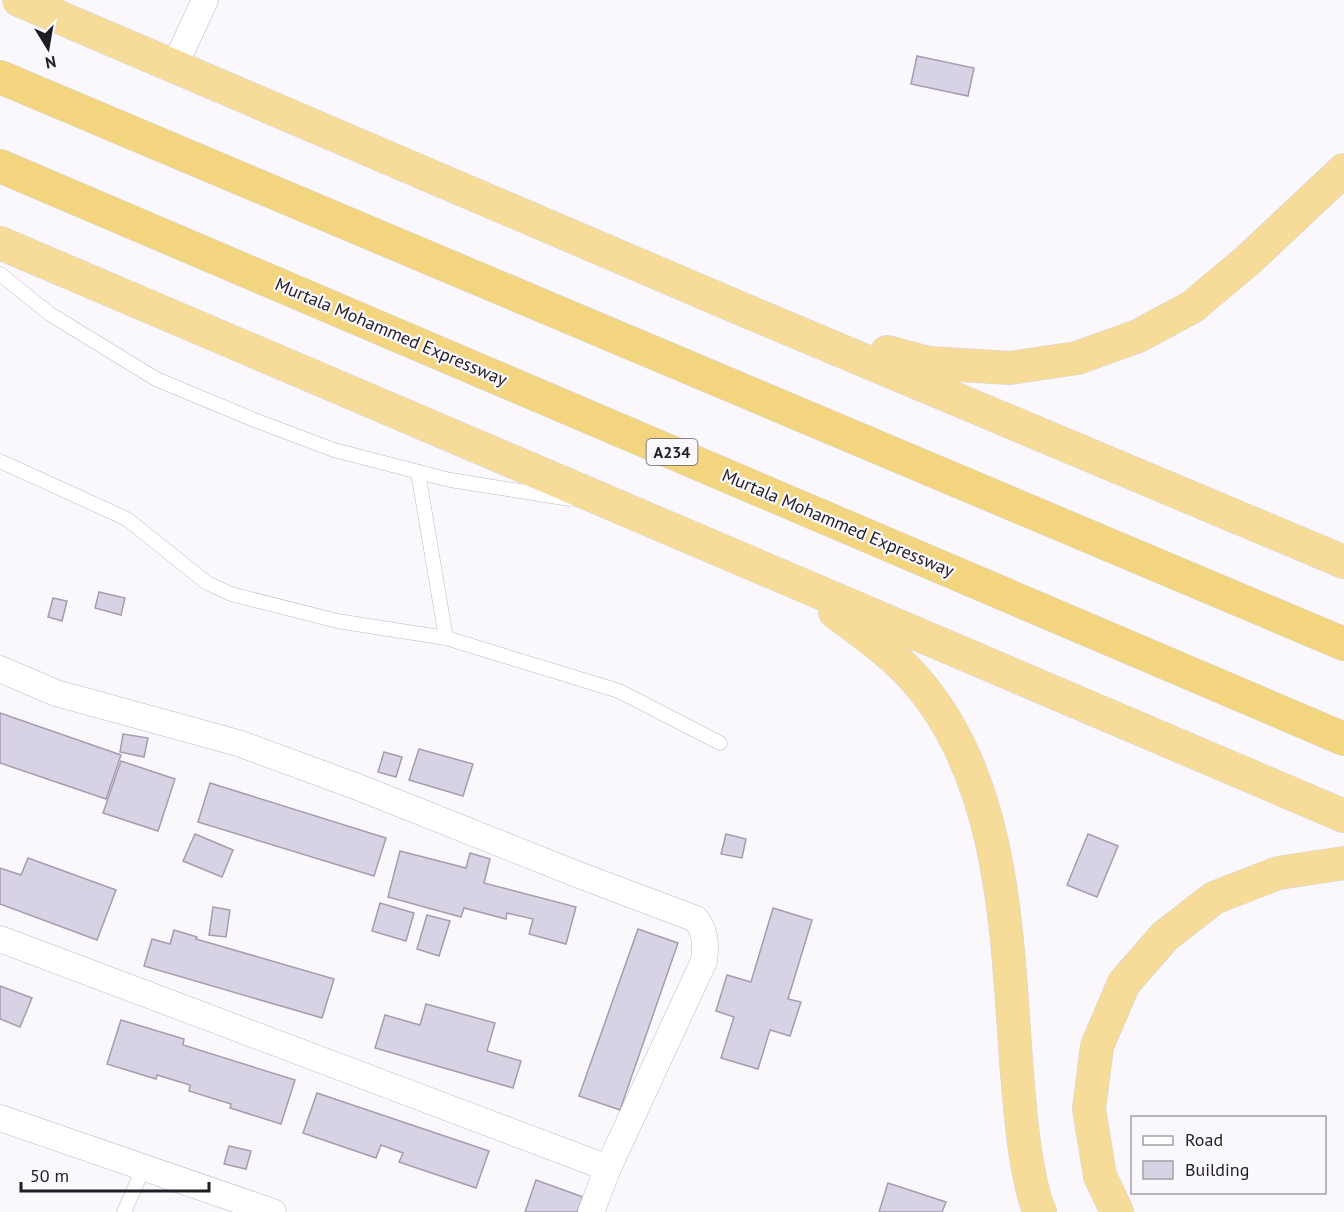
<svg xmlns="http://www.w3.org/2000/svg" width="1344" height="1212" font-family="'PT Sans',sans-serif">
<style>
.building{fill:#d8d2e5;stroke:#a49db0;stroke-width:1.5}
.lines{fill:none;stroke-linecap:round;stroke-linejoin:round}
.service-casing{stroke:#beb7ca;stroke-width:15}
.minor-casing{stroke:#beb7ca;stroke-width:27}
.trunk-casing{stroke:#d7d6d8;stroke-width:34}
.motorway-casing{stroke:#d7d6d8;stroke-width:34}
.service{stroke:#fff;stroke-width:14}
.minor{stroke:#fff;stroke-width:26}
.trunk{stroke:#f6dc98;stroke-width:33}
.motorway{stroke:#f3d47f;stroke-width:33}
.labels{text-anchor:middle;stroke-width:4.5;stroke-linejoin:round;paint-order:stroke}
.shield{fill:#faf8fc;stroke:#615f65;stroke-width:1.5}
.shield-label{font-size:16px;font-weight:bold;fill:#201d24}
.street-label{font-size:18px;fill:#201d24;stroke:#faf8fc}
</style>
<rect width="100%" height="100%" fill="#faf8fc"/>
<g class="building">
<polygon points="917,56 974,68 968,96 911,84"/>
<polygon points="99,592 125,598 121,615 95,608"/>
<polygon points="53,598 67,601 62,621 48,617"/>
<polygon points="0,713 121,755 106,799 0,763"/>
<polygon points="123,734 148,738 144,757 120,752"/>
<polygon points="419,749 473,764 463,796 409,780"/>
<polygon points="384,752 402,757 396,777 378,772"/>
<polygon points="121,761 175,779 158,831 103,813"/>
<polygon points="210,783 386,838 374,876 198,822"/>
<polygon points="195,834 233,850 222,877 183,861"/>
<polygon points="726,834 746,839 742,858 721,854"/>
<polygon points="1088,834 1118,846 1097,897 1067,885"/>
<polygon points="400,851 466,868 470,853 490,859 484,883 576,907 566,944 529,934 533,919 507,913 506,919 464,908 461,917 388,897"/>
<polygon points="28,858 116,890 97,940 0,904 0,868 21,875"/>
<polygon points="380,903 414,913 406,941 372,931"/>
<polygon points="213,907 230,910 226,937 209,935"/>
<polygon points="773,908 812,920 788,999 801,1002 790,1036 770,1030 758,1069 721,1058 734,1017 716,1011 727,975 751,982"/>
<polygon points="427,915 450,921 439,956 417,949"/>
<polygon points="638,929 678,943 620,1110 579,1096"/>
<polygon points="174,930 197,937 196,939 334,979 322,1018 144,966 152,939 170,944"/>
<polygon points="0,986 32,998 20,1027 0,1019"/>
<polygon points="426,1004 495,1023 487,1051 521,1061 513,1088 375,1048 385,1015 420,1025"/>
<polygon points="121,1020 184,1039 183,1045 295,1080 281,1124 230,1108 231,1104 189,1091 190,1085 157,1075 156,1079 107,1064"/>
<polygon points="317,1093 489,1151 476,1188 399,1162 403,1153 381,1145 376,1158 303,1133"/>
<polygon points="229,1146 251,1151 246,1169 224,1164"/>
<polygon points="536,1180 583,1197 577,1212 525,1212"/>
<polygon points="888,1183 946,1202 942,1212 879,1212"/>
</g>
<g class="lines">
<g class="service-casing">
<g id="service">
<polyline points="0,274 50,314 156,379 257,421 334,450 450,480 570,499"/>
<polyline points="0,461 127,519 207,583 231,594 337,621 446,638 619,691 720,743"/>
<polyline points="418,472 446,638"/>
<polyline points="124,1212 144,1167"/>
</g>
</g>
<g class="minor-casing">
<g id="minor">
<polyline points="174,67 205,0"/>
<path d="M 0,669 L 56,693 L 238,743 L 358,787 L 579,875 L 696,919 C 706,933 706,944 704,961 L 608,1168 L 591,1212"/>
<polyline points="0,939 608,1168"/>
<polyline points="0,1118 273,1212"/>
</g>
</g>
<g class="trunk-casing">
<g id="trunk">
<polyline points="19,0 744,310 1344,562"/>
<polyline points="0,243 1344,816"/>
<polyline points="887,352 928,363 1010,368 1077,358 1138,336 1192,307 1247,261 1344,170"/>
<path d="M 835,612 C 860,631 895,655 915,679 C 1004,779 1007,934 1016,1060 C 1019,1096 1021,1132 1028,1168 C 1031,1183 1033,1198 1040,1212"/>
<polyline points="1117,1212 1100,1176 1089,1109 1097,1046 1124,983 1165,936 1214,898 1278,873 1344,863"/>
</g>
</g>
<g class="motorway-casing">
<g id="motorway">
<polyline points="0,77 1344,644"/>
<polyline points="0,166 1344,739"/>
</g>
</g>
<use href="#service" class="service"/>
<use href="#minor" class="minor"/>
<use href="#trunk" class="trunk"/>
<use href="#motorway" class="motorway"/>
</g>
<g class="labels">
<rect class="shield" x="646.5" y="439" width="51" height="26" rx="4.5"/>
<g class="shield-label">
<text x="672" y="458">A234</text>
</g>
<g class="street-label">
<text transform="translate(391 332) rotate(23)" y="6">Murtala Mohammed Expressway</text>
<text transform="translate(838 523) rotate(23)" y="6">Murtala Mohammed Expressway</text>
</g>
</g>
<rect x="1131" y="1116" width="195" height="78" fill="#faf8fc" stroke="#a3a0a6" stroke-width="1.5"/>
<rect x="1143" y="1136" width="30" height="9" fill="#ffffff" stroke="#a3a0a6" stroke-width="1.5"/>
<text x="1185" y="1146" font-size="18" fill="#201d24">Road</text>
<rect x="1143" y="1161" width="30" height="18" fill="#d8d2e5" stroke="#a3a0a6" stroke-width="1.5"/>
<text x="1185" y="1176" font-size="18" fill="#201d24">Building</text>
<g transform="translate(48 48) rotate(169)" stroke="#faf8fc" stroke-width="4.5" paint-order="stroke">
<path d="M0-4.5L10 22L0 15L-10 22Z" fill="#201d24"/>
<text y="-9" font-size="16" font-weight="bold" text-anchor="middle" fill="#201d24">N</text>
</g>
<path d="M21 1182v9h188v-9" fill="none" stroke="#201d24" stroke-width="3"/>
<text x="30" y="1182" font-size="18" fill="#201d24" stroke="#faf8fc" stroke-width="4.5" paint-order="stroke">50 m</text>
</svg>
